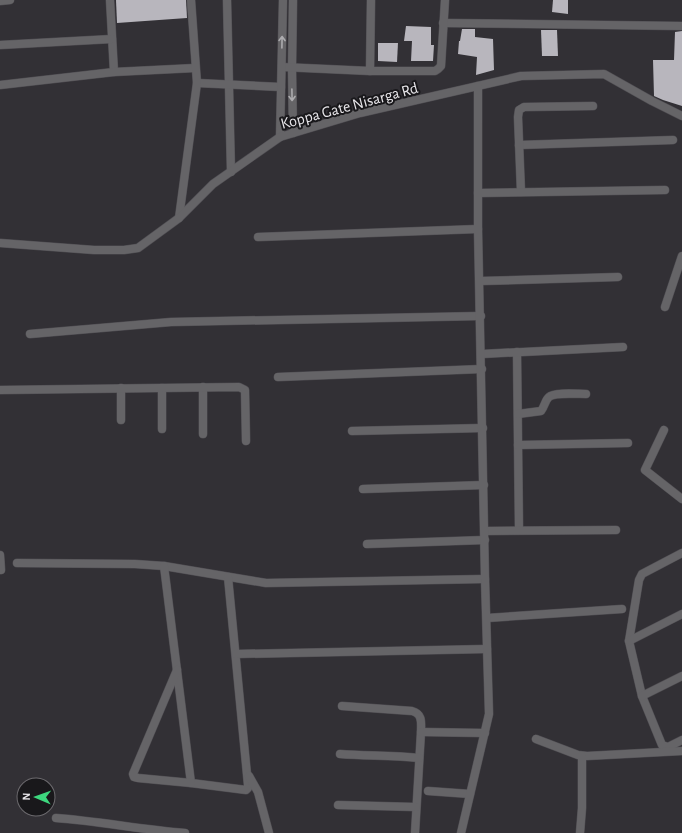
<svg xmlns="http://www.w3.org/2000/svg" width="682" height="833" font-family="'Alegreya Sans',sans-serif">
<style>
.building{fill:#b8b6bd}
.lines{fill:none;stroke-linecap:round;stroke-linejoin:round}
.minor-casing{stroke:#4f4d52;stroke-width:9}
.minor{stroke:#656467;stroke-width:8}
.oneway{stroke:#adacaf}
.labels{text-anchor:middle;stroke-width:4;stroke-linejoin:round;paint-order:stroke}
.street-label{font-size:16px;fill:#e8e6ea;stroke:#19181b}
</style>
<rect width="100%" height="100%" fill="#323035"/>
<g class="building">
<polygon points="116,0 186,0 187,18 117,23"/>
<polygon points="553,0 568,0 568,14 552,12"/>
<polygon points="406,26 431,27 431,45 434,45 433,61 411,61 412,41 404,41"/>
<polygon points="462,29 475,29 475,37 493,39 494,70 476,75 477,57 458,54 459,41 460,41"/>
<polygon points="541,30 557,30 558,56 542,56"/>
<polygon points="682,31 682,106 663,100 654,96 653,60 674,60 675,32"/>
<polygon points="378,43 398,43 397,62 378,61"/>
</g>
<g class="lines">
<g class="minor-casing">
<g id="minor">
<polyline points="110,0 114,72"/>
<polyline points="227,0 231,172"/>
<polyline points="293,0 292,68 293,133"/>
<polyline points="0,1 10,0"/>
<polyline points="443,23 682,26"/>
<polyline points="0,45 112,39"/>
<polyline points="282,67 370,71 371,0"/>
<polyline points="370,71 435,71 438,69 441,66 445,0"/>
<polyline points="197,83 281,87"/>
<polyline points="0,85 114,72 195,68"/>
<polyline points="280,137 283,0"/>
<polyline points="519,145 673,140"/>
<polyline points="521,192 518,117 519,110 524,107 593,106"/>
<polyline points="478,193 665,190"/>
<polyline points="179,218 197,83 191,0"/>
<polyline points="258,237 478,229"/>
<polyline points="0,243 94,250 124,250 138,248 179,218 213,184 280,137 360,113 521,76 604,74 652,101 682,116"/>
<polyline points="480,281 618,277"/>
<polyline points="665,307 682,256"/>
<polyline points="30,334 171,322 481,316"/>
<polyline points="517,352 519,530"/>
<polyline points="482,354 623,347"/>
<polyline points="278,377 482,369"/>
<polyline points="203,387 203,434"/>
<polyline points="121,388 121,420"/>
<polyline points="162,388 162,429"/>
<polyline points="0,390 239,387 245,390 246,441"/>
<path d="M 518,414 L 541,411 C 545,406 545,400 549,397 C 554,392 578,394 586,394"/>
<polyline points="664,430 645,470 682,499"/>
<polyline points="352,431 483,428"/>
<polyline points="518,445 628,443"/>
<polyline points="363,489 484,485"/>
<polyline points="485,531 616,530"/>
<polyline points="367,544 485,540"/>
<polyline points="682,553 642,574 639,580 629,641 642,696 662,745 668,747 682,740"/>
<polyline points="0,555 1,570"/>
<polyline points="17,563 135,564 164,566 266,583 485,579"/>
<polyline points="164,566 191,783 246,790 248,788 248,785 228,577"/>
<polyline points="487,618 622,609"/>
<polyline points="629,641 682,614"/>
<polyline points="236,654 487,649"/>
<polyline points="177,670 133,774 134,777 138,778 191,783"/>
<polyline points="642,696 682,676"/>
<path d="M 342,706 L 412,711 C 423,714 421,723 421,732 L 415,833"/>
<polyline points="421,732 485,733"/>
<polyline points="536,739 578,755 587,756 682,751"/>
<path d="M 340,754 C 367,756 393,755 419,758"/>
<polyline points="249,776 258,792 269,833"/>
<polyline points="428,791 470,794"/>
<polyline points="338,805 416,807"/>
<path d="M 56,818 C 99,821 142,830 185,833"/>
<polyline points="461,833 489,714 485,579 478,229 478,86"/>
<polyline points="580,833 582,808 582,756"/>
</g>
</g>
<use href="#minor" class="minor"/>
</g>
<defs><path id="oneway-shaft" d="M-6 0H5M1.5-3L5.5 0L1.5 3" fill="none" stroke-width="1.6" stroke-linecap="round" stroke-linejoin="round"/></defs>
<g class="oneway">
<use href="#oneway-shaft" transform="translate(282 42) rotate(-89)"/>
<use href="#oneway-shaft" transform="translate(292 95) rotate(89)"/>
</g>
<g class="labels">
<g class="street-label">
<text transform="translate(349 105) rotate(-15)" y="6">Koppa Gate Nisarga Rd</text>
</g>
</g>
<g transform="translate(36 797) rotate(272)"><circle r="19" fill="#19181b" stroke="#6c6a6e"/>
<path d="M0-3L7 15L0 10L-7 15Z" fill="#3dd77e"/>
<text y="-6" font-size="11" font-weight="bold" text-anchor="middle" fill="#e8e6ea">N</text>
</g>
</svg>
